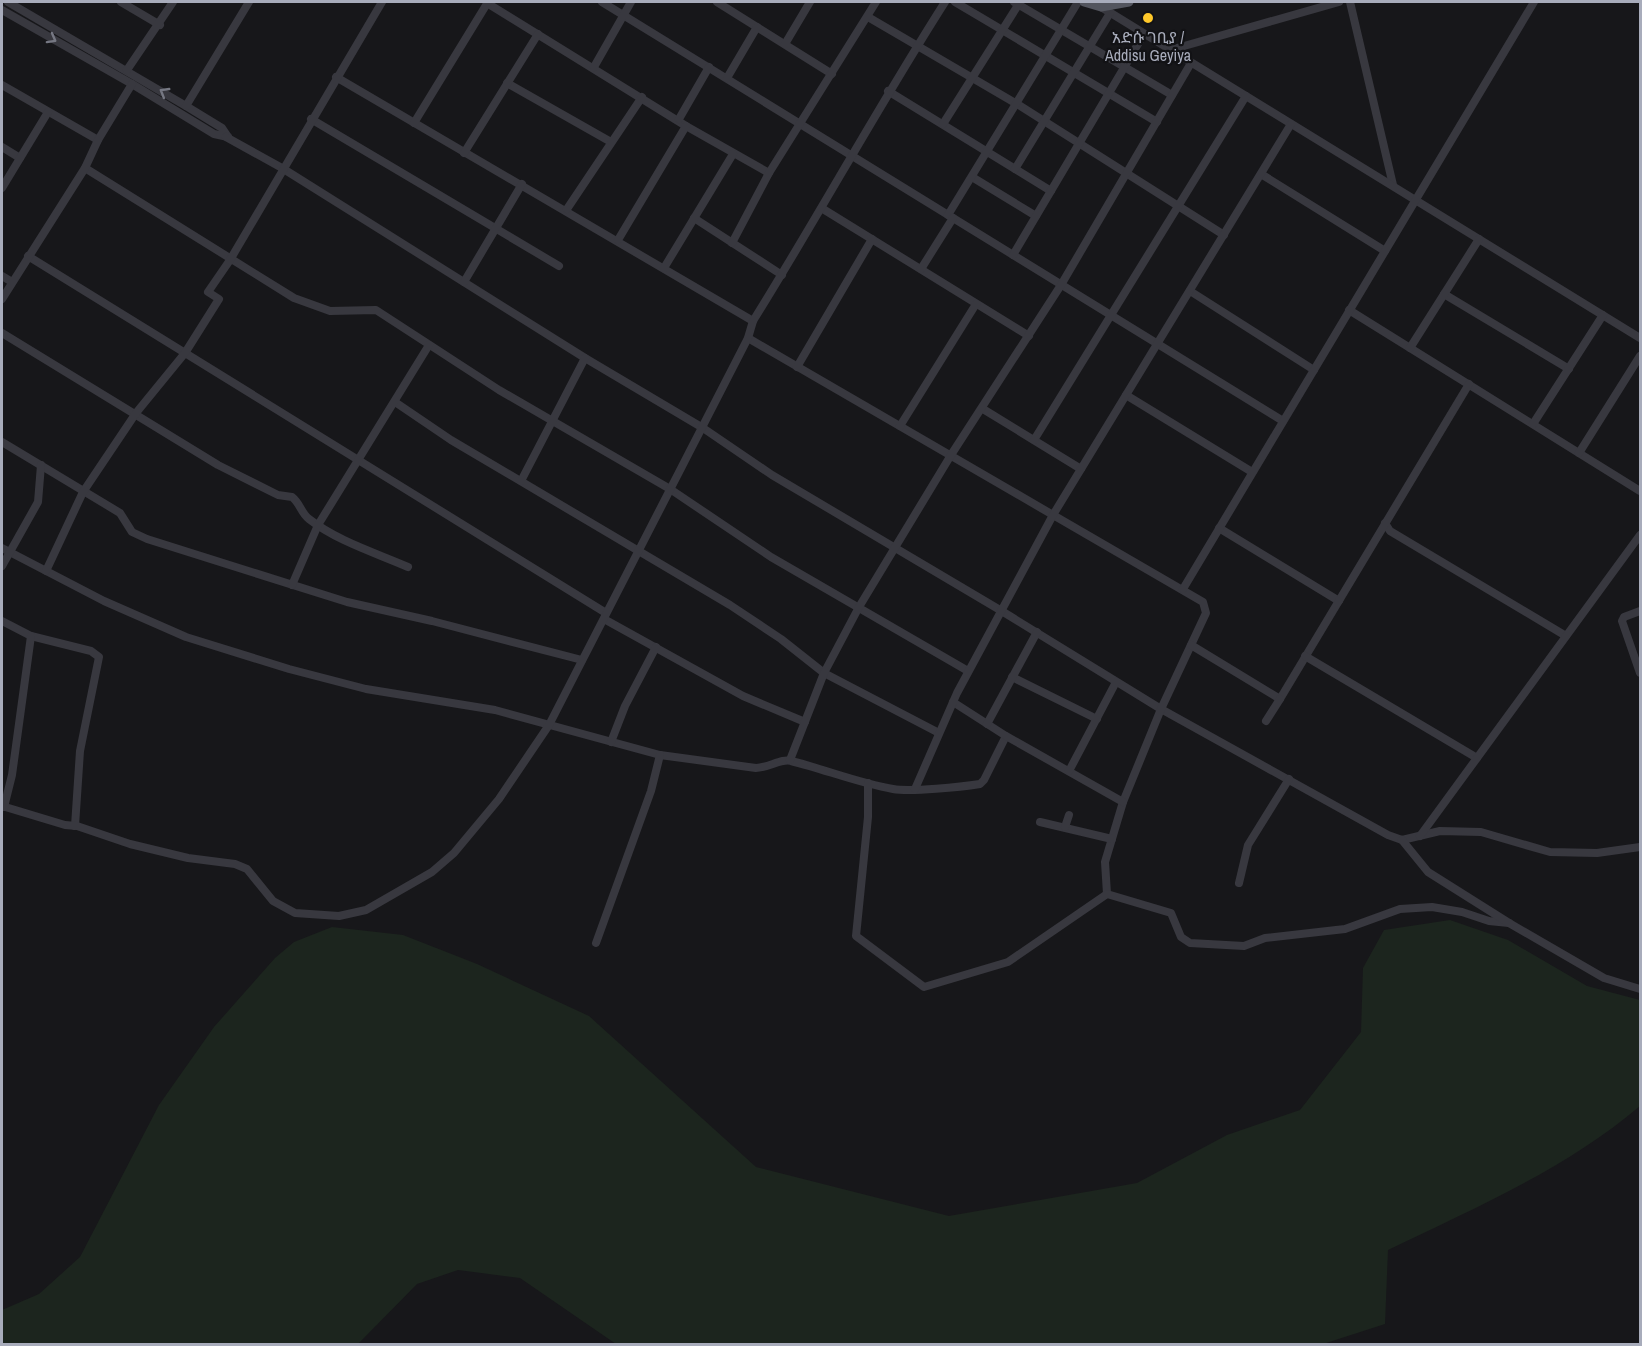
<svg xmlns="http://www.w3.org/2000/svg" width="1642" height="1346" font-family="'Archivo Narrow','Noto Sans Ethiopic',sans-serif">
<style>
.green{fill:#1c251e}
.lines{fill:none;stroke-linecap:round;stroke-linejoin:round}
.minor{stroke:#38383f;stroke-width:8}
.major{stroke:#53555e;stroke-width:9}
.oneway{stroke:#767883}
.poi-dot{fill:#ffc82a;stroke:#121215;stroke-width:2}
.labels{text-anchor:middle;stroke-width:4.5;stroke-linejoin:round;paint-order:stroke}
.poi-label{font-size:16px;fill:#a8acbb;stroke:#121215}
</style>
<rect width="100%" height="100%" fill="#17171a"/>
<path class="green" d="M 1450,920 L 1508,940 L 1587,986 L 1640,1000 L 1640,1106 C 1566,1169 1475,1208 1388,1250 L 1385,1324 L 1323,1344 L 616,1344 L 520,1278 L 458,1270 L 417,1284 L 358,1344 L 2,1344 L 2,1310 L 39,1294 L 80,1257 L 159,1105 L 214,1027 L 275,958 L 294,942 L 332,927 L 403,935 L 477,964 L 589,1016 L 756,1167 L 949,1216 L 1137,1183 L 1227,1135 L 1300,1110 L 1361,1032 L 1363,968 L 1384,930 Z"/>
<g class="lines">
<g class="minor">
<polyline points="8,2 186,106 222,128 228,137"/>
<polyline points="121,2 160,25"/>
<polyline points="602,2 1283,421"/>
<polyline points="717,2 832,74"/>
<polyline points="955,2 1157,122"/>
<polyline points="1014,2 1172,95"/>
<polyline points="1350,2 1393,185"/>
<polyline points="487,3 686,126 769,173"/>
<polyline points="1101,7 1640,338"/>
<polyline points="2,10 132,84 214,134 228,137"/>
<polyline points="868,17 1017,104 1224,235"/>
<polyline points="785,44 810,2"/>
<polyline points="1170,50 1339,2"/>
<polyline points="594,67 631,2"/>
<polyline points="127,70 173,2"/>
<polyline points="336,77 753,321"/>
<polyline points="727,78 757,27"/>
<polyline points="507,83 611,142"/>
<polyline points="2,85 98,140"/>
<polyline points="888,91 1051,191"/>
<polyline points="186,106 249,2"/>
<polyline points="311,119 559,266"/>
<polyline points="679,119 709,67"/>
<polyline points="414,123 488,2"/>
<polyline points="943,124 1020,2"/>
<polyline points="226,137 282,168 585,358 703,428 772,475 1000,610 1161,709 1388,835 1402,840 1440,831 1481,832 1550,852 1597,853 1640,847"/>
<polyline points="2,147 20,158"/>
<polyline points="464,153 538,34"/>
<polyline points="85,168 294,298 330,311 376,310 499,390 670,489 771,557 968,671"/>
<polyline points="1015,169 1110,13"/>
<polyline points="1261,174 1385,251"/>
<polyline points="972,177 1036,216"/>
<polyline points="2,188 48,112"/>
<polyline points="567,209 642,97"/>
<polyline points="823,209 1029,336"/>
<polyline points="948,215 1078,2"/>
<polyline points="694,218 782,275"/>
<polyline points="618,240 686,126"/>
<polyline points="732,243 769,173 876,2"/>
<polyline points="1013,255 1144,34"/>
<polyline points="28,256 606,613"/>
<polyline points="664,268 733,154"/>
<polyline points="921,269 953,218"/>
<polyline points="2,276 12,282"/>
<polyline points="464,282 522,184"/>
<polyline points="1190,291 1314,370"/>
<polyline points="1444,294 1569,369"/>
<polyline points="2,299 85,168 98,140 132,84"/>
<polyline points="1349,310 1640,491"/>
<path d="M 2,333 L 218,465 L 278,495 L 292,497 C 300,503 301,513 309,519 C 337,541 376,553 408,567"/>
<polyline points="748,338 1203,602 1206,613 1161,709 1123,802 1105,862 1107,894"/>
<polyline points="1410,348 1479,239"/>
<polyline points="797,367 872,239"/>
<polyline points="1126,395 1252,472"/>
<polyline points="395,402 451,440 730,605 781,639 824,673 939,733"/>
<polyline points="983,409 1081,469"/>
<polyline points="1533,424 1603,315"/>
<polyline points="900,426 976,304"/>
<polyline points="1034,440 1246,96"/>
<polyline points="2,442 120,513 132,532 147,539 347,602 432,621 582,660"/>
<polyline points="1579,453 1640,356"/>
<polyline points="521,481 585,358"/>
<polyline points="1385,523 1390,531 1566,636"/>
<polyline points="1219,528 1339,601"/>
<path d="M 2,548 L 104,601 L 186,637 L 289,669 L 366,689 L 495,710 L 660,755 L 756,768 C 768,768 782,758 791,761 C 824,769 858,783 893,789 C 911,792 961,787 980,784 L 984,780 L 1006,736"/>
<polyline points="2,566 38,502 41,465"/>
<polyline points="46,571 83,492 136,413 185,353 219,299 208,292 230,260 382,2"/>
<polyline points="292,585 318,525 429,345"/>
<polyline points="1183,589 1534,2"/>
<polyline points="1640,611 1624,617 1622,621 1640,673"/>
<polyline points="604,619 743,696 805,722"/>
<polyline points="2,621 31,636 91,651 99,657 80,751 75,826"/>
<polyline points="1191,645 1280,699 1469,384"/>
<polyline points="1305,656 1477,758"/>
<polyline points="1012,677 1097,719"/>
<polyline points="953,702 1006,736 1123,802"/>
<polyline points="1266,721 1280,699"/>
<polyline points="987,724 1037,632"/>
<polyline points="611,742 625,706 656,647"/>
<polyline points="790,760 824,673 859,607 951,455 1061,285 1191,63"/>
<polyline points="1069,771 1116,682"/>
<polyline points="868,783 868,817 856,936 924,987 1008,962 1107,894 1171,913 1181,937 1190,943 1244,946 1265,938 1345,929 1400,909 1432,907 1462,912 1489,921 1509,923"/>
<polyline points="915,789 957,693 1053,515 1291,124"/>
<path d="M 2,806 L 65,825 L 77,826 L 130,844 L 188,858 L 235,864 L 247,869 L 273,901 L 295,913 L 339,916 L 366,910 L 432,872 L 454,853 L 499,799 L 549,725 L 748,338 L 753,321 C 819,215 878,107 945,2"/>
<polyline points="4,807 12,775 31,636"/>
<polyline points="1040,822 1112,839"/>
<polyline points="1065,827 1069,815"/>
<polyline points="1420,836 1640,535"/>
<polyline points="1402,840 1428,872 1509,923 1604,978 1640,989"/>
<polyline points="1239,883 1248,845 1289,779"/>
<polyline points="596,943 651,791 660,755"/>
</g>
<polyline class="major" points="1084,2 1101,7 1129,2"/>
</g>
<defs><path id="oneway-chevron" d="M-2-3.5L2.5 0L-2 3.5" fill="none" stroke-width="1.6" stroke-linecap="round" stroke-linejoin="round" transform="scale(1.5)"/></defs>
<g class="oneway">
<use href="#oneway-chevron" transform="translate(52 39) rotate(29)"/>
<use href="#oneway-chevron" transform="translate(164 92) rotate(-149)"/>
</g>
<circle class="poi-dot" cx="1148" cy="18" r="6"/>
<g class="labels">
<g class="poi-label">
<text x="1148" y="43">አድሱ ገቢያ /<tspan x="1148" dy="18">Addisu Geyiya</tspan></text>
</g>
</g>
<rect width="1642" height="1346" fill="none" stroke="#a8acbb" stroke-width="6"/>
</svg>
